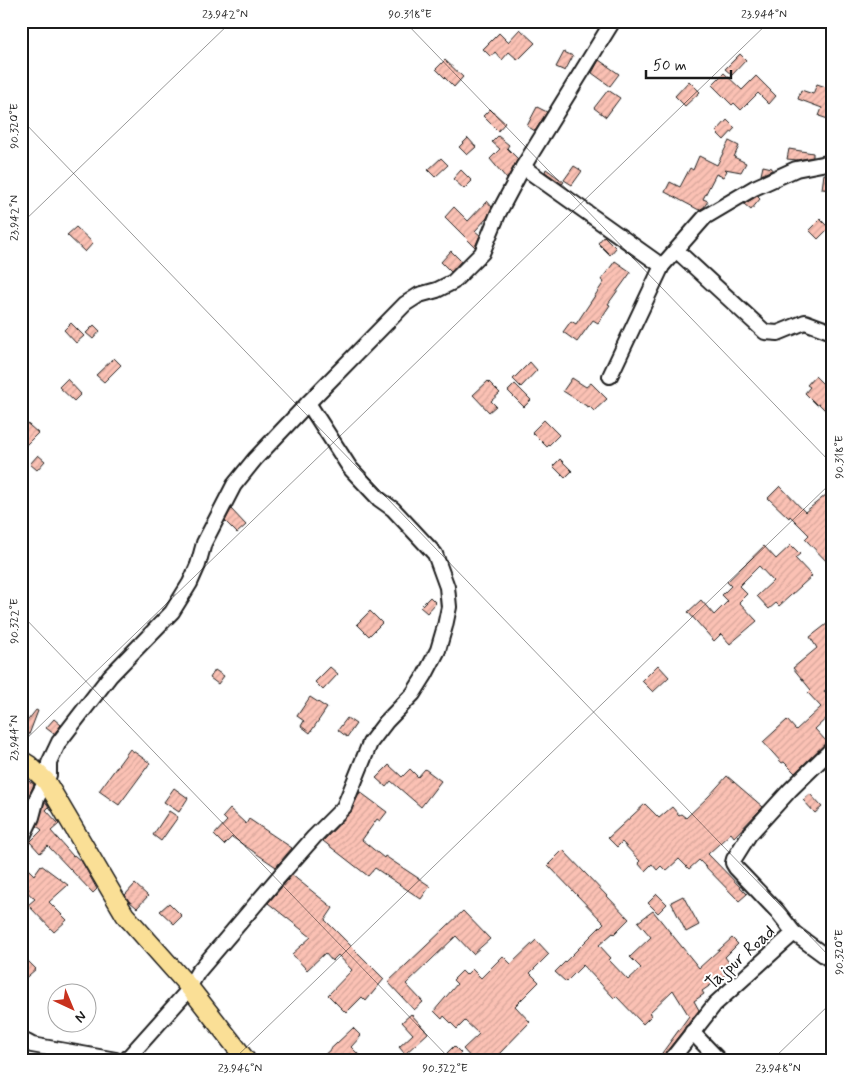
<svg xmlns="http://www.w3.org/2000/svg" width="853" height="1081" font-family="Mynerve,sans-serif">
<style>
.building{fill:url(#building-hatch);stroke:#1c1c1c}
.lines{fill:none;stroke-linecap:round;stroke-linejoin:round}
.minor-casing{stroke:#1c1c1c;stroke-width:18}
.major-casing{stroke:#1c1c1c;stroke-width:21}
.minor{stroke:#fff;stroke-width:14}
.major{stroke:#fadf96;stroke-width:18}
.ticks{fill:none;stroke:#1c1c1c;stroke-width:1;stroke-opacity:0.45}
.labels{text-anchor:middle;stroke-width:4;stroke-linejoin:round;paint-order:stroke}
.street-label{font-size:18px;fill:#1c1c1c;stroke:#fff}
.neatline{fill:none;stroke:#1c1c1c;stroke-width:2}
.ticks-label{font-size:12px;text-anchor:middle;fill:#1c1c1c}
</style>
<defs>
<pattern id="building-hatch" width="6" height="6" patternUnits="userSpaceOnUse" patternTransform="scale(1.25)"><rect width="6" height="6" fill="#fbc1b4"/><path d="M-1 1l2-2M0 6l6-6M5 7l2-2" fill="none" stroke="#d7a59a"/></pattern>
</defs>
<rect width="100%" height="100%" fill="#fff"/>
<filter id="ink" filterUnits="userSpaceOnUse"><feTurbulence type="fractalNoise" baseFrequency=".02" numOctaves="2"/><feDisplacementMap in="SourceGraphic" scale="10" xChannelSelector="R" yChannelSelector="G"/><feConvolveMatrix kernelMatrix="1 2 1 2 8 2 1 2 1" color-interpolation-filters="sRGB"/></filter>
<g filter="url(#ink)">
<g class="building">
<polygon points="520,29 535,43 518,60 509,52 502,60 495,52 491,57 483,49 499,33 508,42"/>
<polygon points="564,52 573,56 565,71 556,67"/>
<polygon points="740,54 746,60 732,75 725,69"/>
<polygon points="445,60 463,77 454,87 436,69"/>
<polygon points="599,60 619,74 610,86 592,73"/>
<polygon points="724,73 742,90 756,76 776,96 769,104 758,93 741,110 734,103 732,105 712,85"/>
<polygon points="689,81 700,92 685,106 675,96"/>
<polygon points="817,84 832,89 832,108 828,119 819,116 822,108 798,99 801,90 813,94"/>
<polygon points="608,90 620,98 606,117 594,108"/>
<polygon points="537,107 547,112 535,131 527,126"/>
<polygon points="490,109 505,123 498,131 483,116"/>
<polygon points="727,120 735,128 724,140 716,132"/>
<polygon points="498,136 509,145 507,148 518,159 507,179 490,159 500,149 492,142"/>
<polygon points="468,138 476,147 467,155 459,147"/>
<polygon points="729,141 739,146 734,157 746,163 741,172 725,169 727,171 723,177 716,174 703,199 708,201 704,207 699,210 665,192 670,182 680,187 690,168 693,170 699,156 717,165"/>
<polygon points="789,149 813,153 813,157 797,160 787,159"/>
<polygon points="441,158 448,165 435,177 428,170"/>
<polygon points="574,166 582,171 572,185 564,180"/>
<polygon points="763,166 772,168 772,170 761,175"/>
<polygon points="546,169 564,182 562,184 545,172"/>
<polygon points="461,170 472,181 464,189 453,179"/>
<polygon points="824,174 832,175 832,190 822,189"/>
<polygon points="757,196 760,199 751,210 744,204"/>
<polygon points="487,201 492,207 487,218 475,231 480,235 475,247 445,217 454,207 468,221"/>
<polygon points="820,219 829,228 818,239 809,230"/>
<polygon points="76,227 93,243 85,252 67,235"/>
<polygon points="604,236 616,248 610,255 598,243"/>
<polygon points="451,251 461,261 451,272 441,262"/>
<polygon points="615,261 631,272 608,304 610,305 598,323 593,320 577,342 563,332 571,321 576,324 604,282 601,280"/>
<polygon points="71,323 84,336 76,343 64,330"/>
<polygon points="94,325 100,331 93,339 86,333"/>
<polygon points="114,358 121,365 104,382 96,375"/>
<polygon points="530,362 537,370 521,387 513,379"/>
<polygon points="815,376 832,393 832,407 827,412 819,404 817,405 805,393 810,387 807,385"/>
<polygon points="572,378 586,387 591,383 607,399 594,411 589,406 588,407 563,391"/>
<polygon points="67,379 81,394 74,401 59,387"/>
<polygon points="488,381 500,393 491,401 496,406 489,412 473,395"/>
<polygon points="515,384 531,400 524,407 508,391"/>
<polygon points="21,418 38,433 26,445 21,440"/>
<polygon points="544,420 559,435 547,447 532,432"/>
<polygon points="38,455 45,461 37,470 30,464"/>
<polygon points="560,459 572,471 565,478 553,466"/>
<polygon points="780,486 805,512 832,490 832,567 805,539 809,535 790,516 789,518 768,498"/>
<polygon points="231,509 246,525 237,533 225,521"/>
<polygon points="791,545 800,554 795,558 812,576 779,606 776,603 769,609 757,596 773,581 759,566 739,586 747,594 739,602 757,621 730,644 721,634 714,641 688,612 701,600 714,615 728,601 722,595 731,586 727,582 764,546 776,559"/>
<polygon points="430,597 436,603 427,613 420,607"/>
<polygon points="370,611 382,623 369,636 357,624"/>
<polygon points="832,620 832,685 824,691 832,699 832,713 815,729 827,742 795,773 784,762 782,763 763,742 787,720 796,730 821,707 808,693 811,690 793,668 817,648 810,637"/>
<polygon points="658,665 669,677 653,692 642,681"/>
<polygon points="330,667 338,674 323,690 315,682"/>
<polygon points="215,670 224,676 218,684 210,678"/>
<polygon points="310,697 327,708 310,733 301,726 304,721 297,716"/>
<polygon points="36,710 38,711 23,750 21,749 21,729"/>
<polygon points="347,718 356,724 347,737 338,730"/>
<polygon points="54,719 61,725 54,734 46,728"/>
<polygon points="130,749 150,763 119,805 99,791"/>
<polygon points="389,765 402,777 410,769 418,777 425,769 441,781 421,807 391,781 386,787 376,778"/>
<polygon points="727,776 763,807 734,837 731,833 708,854 747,894 739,901 699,860 689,869 679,859 666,871 661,866 657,870 652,864 645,871 638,863 640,861 622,842 617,847 608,838 645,804 659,818 672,807 679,815 681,814 686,818 709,796"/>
<polygon points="21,777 34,784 29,796 21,819"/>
<polygon points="174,788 188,798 179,812 164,802"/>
<polygon points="360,792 387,812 380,821 377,819 362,840 384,858 385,856 430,886 421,899 375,868 368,876 323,841 350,813"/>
<polygon points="810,794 822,807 815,813 803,800"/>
<polygon points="45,801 49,807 46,810 59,824 51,831 73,856 74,855 82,862 97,889 93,893 48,846 40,853 30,842 42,830 37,826"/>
<polygon points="230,809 246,824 249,819 292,848 276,867 232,837 224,845 214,835 227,821 223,817"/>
<polygon points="169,811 178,817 161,841 153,835"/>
<polygon points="563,850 629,919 614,934 613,933 599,945 611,958 609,960 628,980 641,968 630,957 651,937 638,922 653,911 699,968 732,938 738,944 725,957 734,969 702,991 704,994 694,1001 699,1010 664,1055 662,1060 657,1060 689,1016 673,990 649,1013 652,1015 643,1024 616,996 614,998 583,965 566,982 555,972 604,923 548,865"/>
<polygon points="41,865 68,885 49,902 67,920 54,932 28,905 35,899 27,892 29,889 21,881 21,872 26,867 34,875"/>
<polygon points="292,875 333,908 325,920 384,979 366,1001 362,997 346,1013 328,995 352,970 338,955 332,961 325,953 307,970 292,954 311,937 268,903"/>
<polygon points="135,884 148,896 137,908 129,901 125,895"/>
<polygon points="657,894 667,904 658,913 648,903"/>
<polygon points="683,896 699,925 686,932 671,902"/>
<polygon points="169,903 182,916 174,924 160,911"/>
<polygon points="463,911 490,939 473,954 456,936 406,984 423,1002 414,1010 388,982"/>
<polygon points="536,940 549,954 530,973 539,982 515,1006 530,1022 499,1054 504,1060 473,1060 463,1049 479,1034 465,1021 457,1029 444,1016 442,1019 434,1011 457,984 453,980 462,971 466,975 472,969 481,978 503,956 511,964"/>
<polygon points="21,954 36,969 21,982"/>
<polygon points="411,1014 428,1033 405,1054 399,1047 413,1034 402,1022"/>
<polygon points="353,1028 361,1036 351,1047 364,1060 345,1060 341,1056 338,1060 319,1060"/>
<polygon points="454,1046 461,1053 454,1060 447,1053"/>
</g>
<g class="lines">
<g class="minor-casing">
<g id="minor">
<polyline points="523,167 662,266"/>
<polyline points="676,250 765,332 778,333 805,322 832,332"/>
<polyline points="610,376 662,266 705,217 754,188 796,169 832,162"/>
<polyline points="21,840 32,817 37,798 49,775 49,763 59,742 110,676 172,612 190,583 198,565 204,543 234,485 255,459 308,403 405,304 419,295 437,290 453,282 482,253 498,214 523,167 613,21"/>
<polyline points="794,933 832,961"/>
<polyline points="692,1032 719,1060"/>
<polyline points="21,1039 32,1045 116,1060"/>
<polyline points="126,1060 185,994 198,972 277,879 314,837 344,807 370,743 386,722 413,694 425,675 438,650 445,626 449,607 447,587 435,554 393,509 379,499 350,468 308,403"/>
<polyline points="671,1060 715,1004 794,933 777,911 736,868 733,863 734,859 749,835 790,790 832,749"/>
</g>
</g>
<g class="major-casing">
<polyline id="major" points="21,760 29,765 46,781 125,915 190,988 246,1060"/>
</g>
<use href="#minor" class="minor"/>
<use href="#major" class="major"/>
</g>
</g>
<path class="ticks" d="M 404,21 L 832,464M 21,119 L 832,959M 21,224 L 232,21M 21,614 L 451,1060M 21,744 L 770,21M 233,1060 L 832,482M 772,1060 L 832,1002"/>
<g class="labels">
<g class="street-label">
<text transform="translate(740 957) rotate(-42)" y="6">Tajpur Road</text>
</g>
</g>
<rect width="853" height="1081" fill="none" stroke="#fff" stroke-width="55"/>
<g transform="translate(72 1008) rotate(136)"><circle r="24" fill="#ffffff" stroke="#a4a4a4"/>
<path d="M0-4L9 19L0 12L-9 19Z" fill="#c8321e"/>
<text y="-8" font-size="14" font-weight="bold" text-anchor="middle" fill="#1c1c1c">N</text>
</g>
<path d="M646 70v8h85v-8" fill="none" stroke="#1c1c1c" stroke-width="2.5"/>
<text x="653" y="70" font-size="15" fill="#1c1c1c" stroke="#ffffff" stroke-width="4" paint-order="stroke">50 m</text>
<rect x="28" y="28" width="798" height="1026" class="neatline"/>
<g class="ticks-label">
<text x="225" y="18">23.942°N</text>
<text x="410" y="18">90.318°E</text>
<text x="764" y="18">23.944°N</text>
<text transform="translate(14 126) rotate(-90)" y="4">90.320°E</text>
<text transform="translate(14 218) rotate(-90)" y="4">23.942°N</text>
<text transform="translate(839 457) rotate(-90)" y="4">90.318°E</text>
<text transform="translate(14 621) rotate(-90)" y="4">90.322°E</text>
<text transform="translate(14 738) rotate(-90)" y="4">23.944°N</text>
<text transform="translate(839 952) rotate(-90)" y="4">90.320°E</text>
<text x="240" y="1072">23.946°N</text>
<text x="445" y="1072">90.322°E</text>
<text x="778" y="1072">23.948°N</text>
</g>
</svg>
